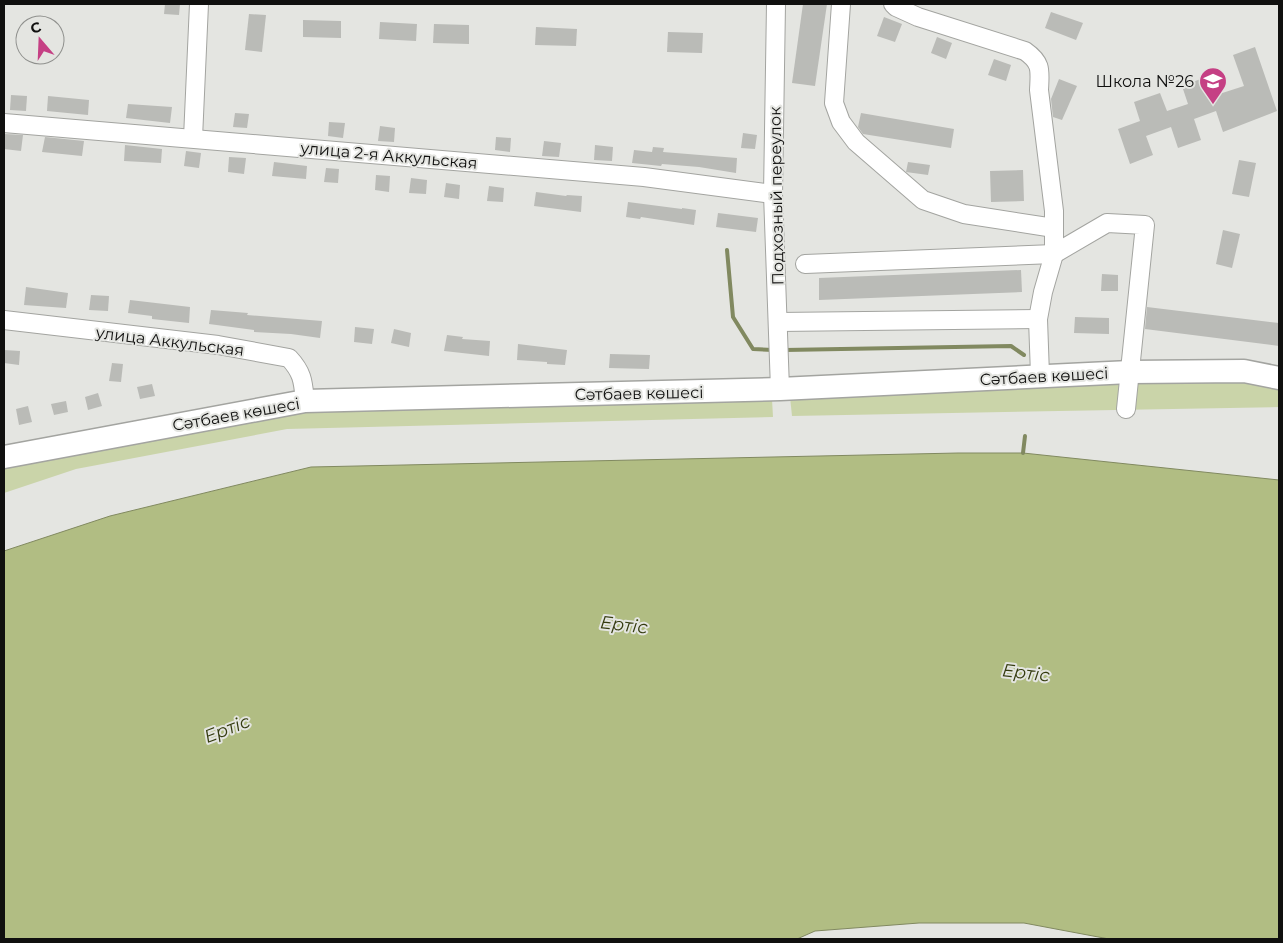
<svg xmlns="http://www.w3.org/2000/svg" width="1283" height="943" font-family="Montserrat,sans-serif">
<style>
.green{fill:#cad4a9}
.water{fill:#b1bd83;stroke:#818960}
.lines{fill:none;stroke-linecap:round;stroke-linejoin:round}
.stream{stroke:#818960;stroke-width:4}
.building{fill:#babbb7}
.minor-casing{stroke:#a3a4a0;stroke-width:20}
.major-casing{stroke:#a3a4a0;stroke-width:25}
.minor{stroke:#fff;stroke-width:18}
.major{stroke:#fff;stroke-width:22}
.labels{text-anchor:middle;stroke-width:4;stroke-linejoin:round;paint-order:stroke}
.poi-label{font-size:16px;fill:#10100f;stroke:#e4e5e1;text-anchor:end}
.street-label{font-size:16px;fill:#10100f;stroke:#e4e5e1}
.water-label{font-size:18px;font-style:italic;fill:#343b0f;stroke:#e4e5e1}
</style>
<rect width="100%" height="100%" fill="#e4e5e1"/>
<g class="green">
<polygon points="1236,381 1279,385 1279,407 792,416 790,397 1040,383"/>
<polygon points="772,399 773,417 287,429 76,469 4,493 4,464 259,413"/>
</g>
<polygon class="water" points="958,453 1023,453 1279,480 1279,939 1109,939 1024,923 919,923 815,931 797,939 4,939 4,551 110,516 311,467"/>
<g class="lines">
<g class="stream">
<polyline points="727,250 733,317 753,349 773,350"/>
<polyline points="785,350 1011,346 1024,355"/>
<polyline points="1023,453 1025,436"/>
</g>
</g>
<g class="building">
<polygon points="165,4 180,4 179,15 164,14"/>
<polygon points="803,4 827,4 815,86 792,83"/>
<polygon points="1051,12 1083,23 1076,40 1045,28"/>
<polygon points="249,14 266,15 262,52 245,50"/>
<polygon points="884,17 902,24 895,42 877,36"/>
<polygon points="303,20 341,21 341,38 303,37"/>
<polygon points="380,22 417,24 416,41 379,39"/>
<polygon points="434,24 469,25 469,44 433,43"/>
<polygon points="536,27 577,29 576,46 535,45"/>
<polygon points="668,32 703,33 702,53 667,52"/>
<polygon points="937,37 952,43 946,59 931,53"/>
<polygon points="1255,47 1277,111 1223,132 1216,111 1194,119 1201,140 1178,148 1171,127 1146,136 1153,155 1130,164 1118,129 1140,121 1134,102 1160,93 1167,111 1188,104 1182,86 1206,77 1213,96 1244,86 1233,55"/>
<polygon points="994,59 1011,65 1006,81 988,75"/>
<polygon points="1059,79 1077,86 1062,120 1053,117 1051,99"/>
<polygon points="11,95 27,96 26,111 10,110"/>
<polygon points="48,96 89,100 88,115 47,111"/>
<polygon points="128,104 172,107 170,123 126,118"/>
<polygon points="235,113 249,114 247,128 233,127"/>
<polygon points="861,113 954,129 951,148 863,134 858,127"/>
<polygon points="329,122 345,123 343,138 328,136"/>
<polygon points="380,126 395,128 394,142 378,141"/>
<polygon points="743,133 757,135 755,149 741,148"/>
<polygon points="5,134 23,135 21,151 4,149"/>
<polygon points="45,137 84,141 82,156 42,152"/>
<polygon points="496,137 511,138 510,152 495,150"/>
<polygon points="544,141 561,143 559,157 542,156"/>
<polygon points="125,145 162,149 161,163 124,161"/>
<polygon points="595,145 613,147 612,161 594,160"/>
<polygon points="653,147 664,148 663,152 737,158 736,173 699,167 662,164 661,166 632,163 634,150 652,152"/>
<polygon points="186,151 201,153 199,168 184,166"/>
<polygon points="229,157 246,158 244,174 228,172"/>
<polygon points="1239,160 1256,163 1249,197 1232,194"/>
<polygon points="274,162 307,166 306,179 272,176"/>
<polygon points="908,162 930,165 928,175 906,172"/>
<polygon points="326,168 339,169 338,183 324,182"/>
<polygon points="1023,170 1024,201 991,202 990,171"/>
<polygon points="376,175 390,176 389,192 375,190"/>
<polygon points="411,178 427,180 426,194 409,193"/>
<polygon points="446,183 460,185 459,199 444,197"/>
<polygon points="489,186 504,188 503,202 487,201"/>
<polygon points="536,192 566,196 567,195 582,196 581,212 534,206"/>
<polygon points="628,202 682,209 682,208 696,210 694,225 641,217 640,219 626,217"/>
<polygon points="718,213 758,218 756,232 716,227"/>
<polygon points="1223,230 1240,234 1232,268 1216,264"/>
<polygon points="1021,270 1022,292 819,300 819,278"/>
<polygon points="1102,274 1118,275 1118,291 1101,291"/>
<polygon points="26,287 68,293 66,308 24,305"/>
<polygon points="91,295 109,296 108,311 89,310"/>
<polygon points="130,300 190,307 189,323 152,319 152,316 128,313"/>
<polygon points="1147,307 1279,323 1279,346 1145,329"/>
<polygon points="211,310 248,313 247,315 322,321 320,338 291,334 254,332 254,330 209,324"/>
<polygon points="1075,317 1109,318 1109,334 1074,333"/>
<polygon points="355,327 374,329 372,344 354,342"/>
<polygon points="394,329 411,333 409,347 391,343"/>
<polygon points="447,335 463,337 462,339 490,341 489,356 444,351"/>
<polygon points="518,344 567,350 565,365 547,364 547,362 517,360"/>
<polygon points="4,350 20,351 19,365 4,363"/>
<polygon points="610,354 650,355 649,369 609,368"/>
<polygon points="112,363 123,364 121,382 109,381"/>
<polygon points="152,384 155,396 140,399 137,387"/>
<polygon points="98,393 102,406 88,410 85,397"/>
<polygon points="66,401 68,412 54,415 51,404"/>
<polygon points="28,406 32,422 19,425 16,409"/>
</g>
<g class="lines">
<g class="minor-casing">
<g id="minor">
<polyline points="776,4 773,194 780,389"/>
<polyline points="841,4 834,103 841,122 856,142 923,200 964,214 1054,228"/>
<path d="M 893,4 L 896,7 L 918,17 L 1025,51 C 1042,63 1040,70 1039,90 L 1054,211 L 1054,254 L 1043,292 L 1038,319 L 1040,375"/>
<polyline points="4,123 644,177 773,194"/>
<polyline points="193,138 199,4"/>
<polyline points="805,264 1054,254 1107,223 1145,225 1126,409"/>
<path d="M 4,320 L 218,345 L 289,358 C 303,373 303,382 305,401"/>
<polyline points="778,322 1038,319"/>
</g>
</g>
<g class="major-casing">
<polyline id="major" points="4,457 305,401 780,389 1130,372 1244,371 1279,378"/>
</g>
<use href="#minor" class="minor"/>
<use href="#major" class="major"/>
</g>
<defs>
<g id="school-pin" transform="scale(1.4375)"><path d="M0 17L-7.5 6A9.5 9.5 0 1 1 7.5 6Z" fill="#c54084" stroke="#e4e5e1"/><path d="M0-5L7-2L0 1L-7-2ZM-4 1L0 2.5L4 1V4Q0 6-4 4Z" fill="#fff"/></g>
</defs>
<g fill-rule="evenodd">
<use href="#school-pin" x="1213" y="81"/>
</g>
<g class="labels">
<g class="poi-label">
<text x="1194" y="87">Школа №26</text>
</g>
<g class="street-label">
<text transform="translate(389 155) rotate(5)" y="6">улица 2-я Аккульская</text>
<text transform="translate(776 196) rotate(-91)" y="6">Подхозный переулок</text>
<text transform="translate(170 341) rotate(7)" y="6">улица Аккульская</text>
<text transform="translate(1044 376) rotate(-3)" y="6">Сәтбаев көшесі</text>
<text transform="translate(639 393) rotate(-1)" y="6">Сәтбаев көшесі</text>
<text transform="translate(236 414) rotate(-10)" y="6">Сәтбаев көшесі</text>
</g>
<g class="water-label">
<text transform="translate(624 625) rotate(7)" y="6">Ертіс</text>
<text transform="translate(1026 673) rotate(7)" y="6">Ертіс</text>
<text transform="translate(227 729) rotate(-21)" y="6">Ертіс</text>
</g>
</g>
<rect width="1283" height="943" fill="none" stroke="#10100f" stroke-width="10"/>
<g transform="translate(40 40) rotate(341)"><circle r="24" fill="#e4e5e1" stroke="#8f908d"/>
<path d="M0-4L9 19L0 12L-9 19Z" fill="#c54084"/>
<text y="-8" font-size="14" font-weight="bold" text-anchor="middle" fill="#10100f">С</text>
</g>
</svg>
